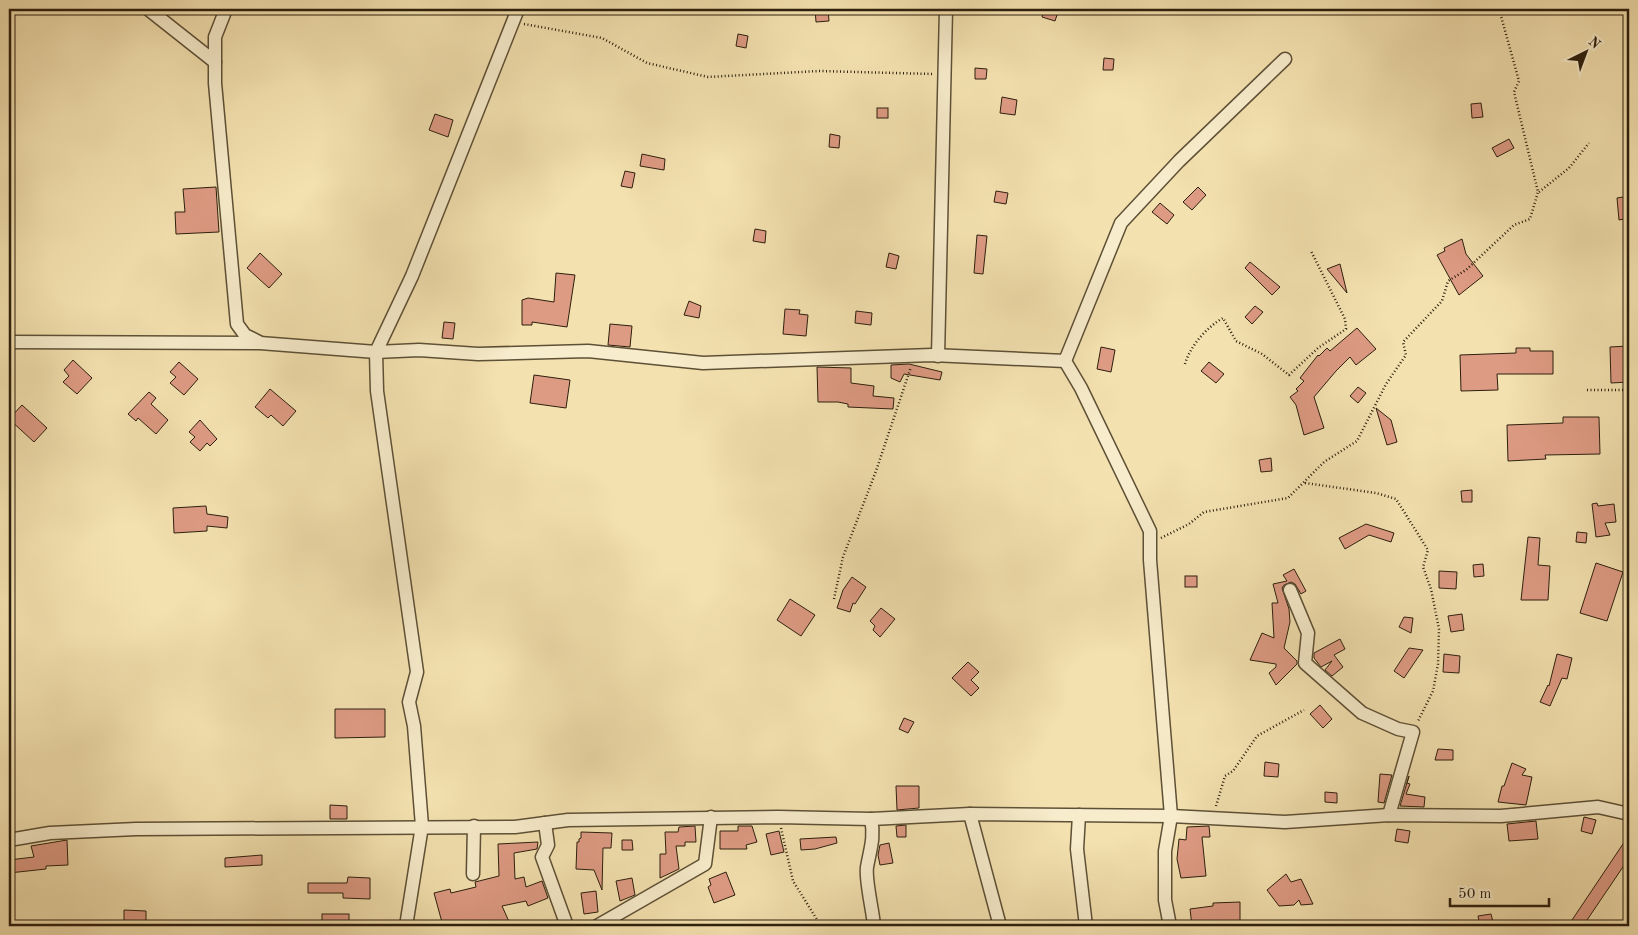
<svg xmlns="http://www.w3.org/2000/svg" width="1638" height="935" font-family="'Old Standard TT',serif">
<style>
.building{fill:#de9b84;stroke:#2c1f0d}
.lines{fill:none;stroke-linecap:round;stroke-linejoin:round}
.minor-casing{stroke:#5e5036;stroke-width:15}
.path{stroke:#2c1f0d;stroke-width:2.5;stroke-dasharray:1 2.5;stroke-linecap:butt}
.minor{stroke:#f7eccb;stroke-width:12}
</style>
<rect width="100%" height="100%" fill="#f3e1af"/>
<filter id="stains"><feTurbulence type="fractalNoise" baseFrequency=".004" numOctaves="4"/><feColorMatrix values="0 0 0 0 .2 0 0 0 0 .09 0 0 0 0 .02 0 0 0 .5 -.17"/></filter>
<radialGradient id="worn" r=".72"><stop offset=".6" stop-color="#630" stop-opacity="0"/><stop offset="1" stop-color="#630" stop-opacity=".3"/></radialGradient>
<g class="building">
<polygon points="815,9 828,9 829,21 816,22"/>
<polygon points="1044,9 1058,12 1055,21 1042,17"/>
<polygon points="738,34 748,36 746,48 736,46"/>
<polygon points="1104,58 1114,59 1113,70 1103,70"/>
<polygon points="975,68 987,69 986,79 975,79"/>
<polygon points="1002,97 1017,100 1015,115 1000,113"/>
<polygon points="1481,103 1483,117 1472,118 1471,104"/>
<rect x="877" y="108" width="11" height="10"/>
<polygon points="435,114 453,120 448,137 429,130"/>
<polygon points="830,134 840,136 839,148 829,147"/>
<polygon points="1509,139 1514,148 1497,157 1492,148"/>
<polygon points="642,154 665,159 664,170 640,166"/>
<polygon points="625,171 635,173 632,188 621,186"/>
<polygon points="216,187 219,232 176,234 175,212 185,212 183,189"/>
<polygon points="1198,187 1206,195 1192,210 1183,202"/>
<polygon points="996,191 1008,193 1006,204 994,202"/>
<polygon points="1629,196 1629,218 1619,220 1617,198"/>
<polygon points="1160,203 1174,215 1167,224 1152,212"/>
<polygon points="755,229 766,231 765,243 753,241"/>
<polygon points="977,235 987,236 983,274 974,273"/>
<polygon points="1462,239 1466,254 1483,276 1459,295 1437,255 1445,251 1444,248"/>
<polygon points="260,253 282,274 269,288 247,268"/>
<polygon points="889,253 899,256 896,269 886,267"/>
<polygon points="1250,262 1280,287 1272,295 1245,268"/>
<polygon points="1340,264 1347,293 1327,269"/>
<polygon points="556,273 575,275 567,327 532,322 532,325 522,325 522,300 528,298 554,302"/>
<polygon points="689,301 701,306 699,318 684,315"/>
<polygon points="1255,306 1263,312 1252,324 1245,317"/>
<polygon points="785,309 800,310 799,314 808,315 806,336 783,334"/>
<polygon points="856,311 872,313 871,325 855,323"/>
<polygon points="444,322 455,323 453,339 442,338"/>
<polygon points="610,324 632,326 630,347 608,345"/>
<polygon points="1357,328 1376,349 1356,365 1350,357 1336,371 1314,397 1324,428 1304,435 1296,405 1290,397 1298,391 1296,389 1304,381 1300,378 1318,355 1319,356 1327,348 1330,351"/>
<polygon points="1629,346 1629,382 1611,383 1610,347"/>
<polygon points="1101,347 1115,350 1111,372 1097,369"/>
<polygon points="1516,348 1530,348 1530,351 1553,351 1553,374 1497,374 1498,390 1461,391 1460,355 1516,353"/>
<polygon points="73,360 92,378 77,394 63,382 69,376 64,370"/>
<polygon points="179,362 198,379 184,395 170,383 176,377 170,372"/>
<polygon points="1209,362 1224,374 1216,383 1201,371"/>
<polygon points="909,364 942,372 940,380 904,374 900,382 891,378 891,365"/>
<polygon points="817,367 851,368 851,383 874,386 873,396 894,398 893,409 848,407 848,404 838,402 818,402"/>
<polygon points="534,375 570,380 566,408 530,403"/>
<polygon points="1358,387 1366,393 1358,403 1350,396"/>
<polygon points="270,389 296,411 283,426 271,415 268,418 255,407"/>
<polygon points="149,392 156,398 151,404 168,420 156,434 138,418 136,421 128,414"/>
<polygon points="22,405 47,428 34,442 9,419"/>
<polygon points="1376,408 1391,420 1397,442 1387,445"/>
<polygon points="1563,417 1599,417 1600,454 1545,455 1546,459 1508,461 1507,425 1563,423"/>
<polygon points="200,420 217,439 210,446 207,443 200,451 190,442 195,437 189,432"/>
<polygon points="1271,458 1272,471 1261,472 1259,460"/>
<polygon points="1472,490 1472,502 1462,502 1461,491"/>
<polygon points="1597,503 1598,506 1614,504 1616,522 1605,523 1610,535 1596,537 1592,504"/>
<polygon points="206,506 207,514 228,517 227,528 207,526 207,531 174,533 173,508"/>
<polygon points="1366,524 1394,533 1391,542 1369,535 1345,549 1339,538"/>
<polygon points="1577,532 1587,533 1586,543 1576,542"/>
<polygon points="1528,537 1540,538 1538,565 1550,566 1548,600 1521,600"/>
<polygon points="1596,563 1623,572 1607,621 1580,613"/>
<polygon points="1483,564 1484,576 1474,577 1473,565"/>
<polygon points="1294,569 1306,591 1301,594 1295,584 1291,582 1284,585 1282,588 1289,609 1290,622 1284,648 1297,661 1297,664 1276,685 1269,673 1276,667 1276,664 1250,660 1262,633 1274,638 1272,603 1278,603 1273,584 1287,581 1283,575"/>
<polygon points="1439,571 1457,572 1456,589 1439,588"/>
<rect x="1185" y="576" width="12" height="11"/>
<polygon points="852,577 866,587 855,604 853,603 850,612 837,608 843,590"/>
<polygon points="790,599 815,615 801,636 777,620"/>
<polygon points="881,608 895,619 880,637 873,630 875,626 870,621"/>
<polygon points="1462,614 1464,630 1451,632 1448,616"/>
<polygon points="1404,617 1413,618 1411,633 1399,627"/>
<polygon points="1340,639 1345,649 1334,655 1343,667 1332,676 1325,670 1332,661 1321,667 1314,658 1314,653"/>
<polygon points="1409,648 1423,650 1404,678 1394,671"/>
<polygon points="1444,654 1460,656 1459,673 1443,672"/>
<polygon points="1557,654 1572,658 1567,679 1562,678 1550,706 1540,702 1548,685 1549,686"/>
<polygon points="968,662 979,672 971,680 979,688 971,696 952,678"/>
<polygon points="1320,705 1332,719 1323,728 1310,714"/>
<polygon points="335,709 385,709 385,737 335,738"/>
<polygon points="904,718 914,722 908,733 899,729"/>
<polygon points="1438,749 1453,750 1453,760 1435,760"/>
<polygon points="1265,762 1279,764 1278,777 1264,776"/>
<polygon points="1512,763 1526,769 1522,775 1532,777 1526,805 1498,802 1502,786 1504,786"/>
<polygon points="1380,774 1392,775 1384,803 1378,802"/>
<polygon points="1409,776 1407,783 1410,784 1406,794 1425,797 1424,807 1400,806"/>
<polygon points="896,786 919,786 919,808 897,810"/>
<polygon points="1325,792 1337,793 1337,803 1325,802"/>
<polygon points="330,805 347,806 347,819 330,819"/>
<polygon points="1584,817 1596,820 1592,834 1581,831"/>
<polygon points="1536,821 1538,839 1509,841 1507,824"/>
<polygon points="906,825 906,837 897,837 896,826"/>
<polygon points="695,826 696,842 685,842 685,846 676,846 679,869 660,878 660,854 666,854 665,832 678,832 679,827"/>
<polygon points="738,826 752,826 757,842 746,845 747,849 720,849 720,831 738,831"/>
<polygon points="1209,826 1210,837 1202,837 1206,876 1181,878 1177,859 1179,839 1186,840 1187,827"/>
<polygon points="1397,829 1410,831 1408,843 1395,841"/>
<polygon points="779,831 784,852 771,855 766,834"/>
<polygon points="581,832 612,833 611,848 603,848 602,890 594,870 576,869 577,842 579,842 579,839 581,838"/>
<polygon points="1629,835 1629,858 1583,926 1568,926"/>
<polygon points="836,837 837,843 815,849 801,850 800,839"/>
<polygon points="67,840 68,865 46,866 46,869 9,873 9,860 34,857 31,846"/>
<polygon points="622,840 632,840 633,850 622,850"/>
<polygon points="538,842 537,849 514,853 515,879 524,877 526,887 542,881 548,898 528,906 526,901 502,906 511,926 443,926 434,893 450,889 451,893 476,887 475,882 499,876 498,844"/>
<polygon points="889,843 893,863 880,865 878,855 880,845"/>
<polygon points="262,855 262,865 225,867 225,858"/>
<polygon points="726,872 735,895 714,903 708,887 711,885 709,879"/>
<polygon points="1286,874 1291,882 1301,879 1313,904 1301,905 1299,900 1294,905 1279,906 1267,890"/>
<polygon points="348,877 370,878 370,899 343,898 343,893 308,893 308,883 347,883"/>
<polygon points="632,878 635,895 620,901 616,881"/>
<polygon points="596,891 598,912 584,914 581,893"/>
<polygon points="1240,902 1240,926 1216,926 1215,924 1192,926 1190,909 1213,906 1213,903"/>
<polygon points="124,910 146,911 146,926 124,926"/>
<rect x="322" y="914" width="27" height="12"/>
<polygon points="1491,914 1494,926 1480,926 1478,916"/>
</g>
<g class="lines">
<g class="minor-casing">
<g id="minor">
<polyline points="148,9 215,62"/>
<polyline points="226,9 215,37 215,83 237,324 245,335 259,342"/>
<polyline points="9,342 260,343 376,352 419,350 478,354 588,351 703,363 932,355 1065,361 1121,223 1179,161 1285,59"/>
<polyline points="938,356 946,9"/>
<polyline points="1065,361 1081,388 1150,531 1150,560 1171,816 1165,851 1165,900 1170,926"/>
<polyline points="1290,590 1308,633 1305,663 1362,713 1398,729 1413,732 1389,815"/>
<polyline points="970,814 1000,926"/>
<polyline points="1079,815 1077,849 1086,926"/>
<path d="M 871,819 C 875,837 870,850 867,867 C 865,880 873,911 874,926"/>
<polyline points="545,823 548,845 542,857 567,926"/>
<polyline points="9,840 50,833 136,829 515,827 568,820 778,817 871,819 970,814 1171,816 1285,822 1389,815 1501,816 1598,807 1629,814"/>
<polyline points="473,874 474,826"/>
<polyline points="406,926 422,826 414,726 409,702 417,672 377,391 376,352 412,276 518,9"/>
<polyline points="597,926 705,864 711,817"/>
</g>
</g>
<g class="path">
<polyline points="524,24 602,38 647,63 708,77 819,71 933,74"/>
<polyline points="1539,192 1569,168 1589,143"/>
<path d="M 1185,364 C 1190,346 1207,327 1223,318 L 1236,341 L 1262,354 L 1289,375 L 1318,348 L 1346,329 L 1345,319 L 1311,251"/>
<polyline points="1587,390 1629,390"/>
<polyline points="1305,483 1376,493 1396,499 1428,550 1423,567 1431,589 1439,629 1438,664 1433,691 1418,721"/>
<polyline points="1161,538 1189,524 1204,512 1288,498 1324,462 1357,441 1386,384 1406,355 1403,342 1442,301 1448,281 1466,270 1514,225 1530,219 1538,192 1514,92 1519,81 1499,9"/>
<polyline points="834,599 843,557 876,471 911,367"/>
<polyline points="1216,806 1225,776 1233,771 1257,736 1304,710"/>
<polyline points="781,828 793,881 821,926"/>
<polyline points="493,923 494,926"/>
</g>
<use href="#minor" class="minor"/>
</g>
<rect width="1638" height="935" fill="none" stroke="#f3e1af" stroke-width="30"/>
<rect x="10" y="10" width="1618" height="915" fill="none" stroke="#2c1f0d" stroke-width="2.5"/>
<rect x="15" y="15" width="1608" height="905" fill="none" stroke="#2c1f0d"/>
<g transform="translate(1586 52) rotate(42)" stroke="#f7eccb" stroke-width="4" paint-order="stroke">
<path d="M0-4L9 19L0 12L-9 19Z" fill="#2c1f0d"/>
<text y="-8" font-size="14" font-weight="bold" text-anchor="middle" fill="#2c1f0d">N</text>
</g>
<path d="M1450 898v8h99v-8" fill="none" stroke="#2c1f0d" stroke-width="2.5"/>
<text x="1458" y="898" font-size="15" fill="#2c1f0d" stroke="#f7eccb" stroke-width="4" paint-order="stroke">50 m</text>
<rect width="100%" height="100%" filter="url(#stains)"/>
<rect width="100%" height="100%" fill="url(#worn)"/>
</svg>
